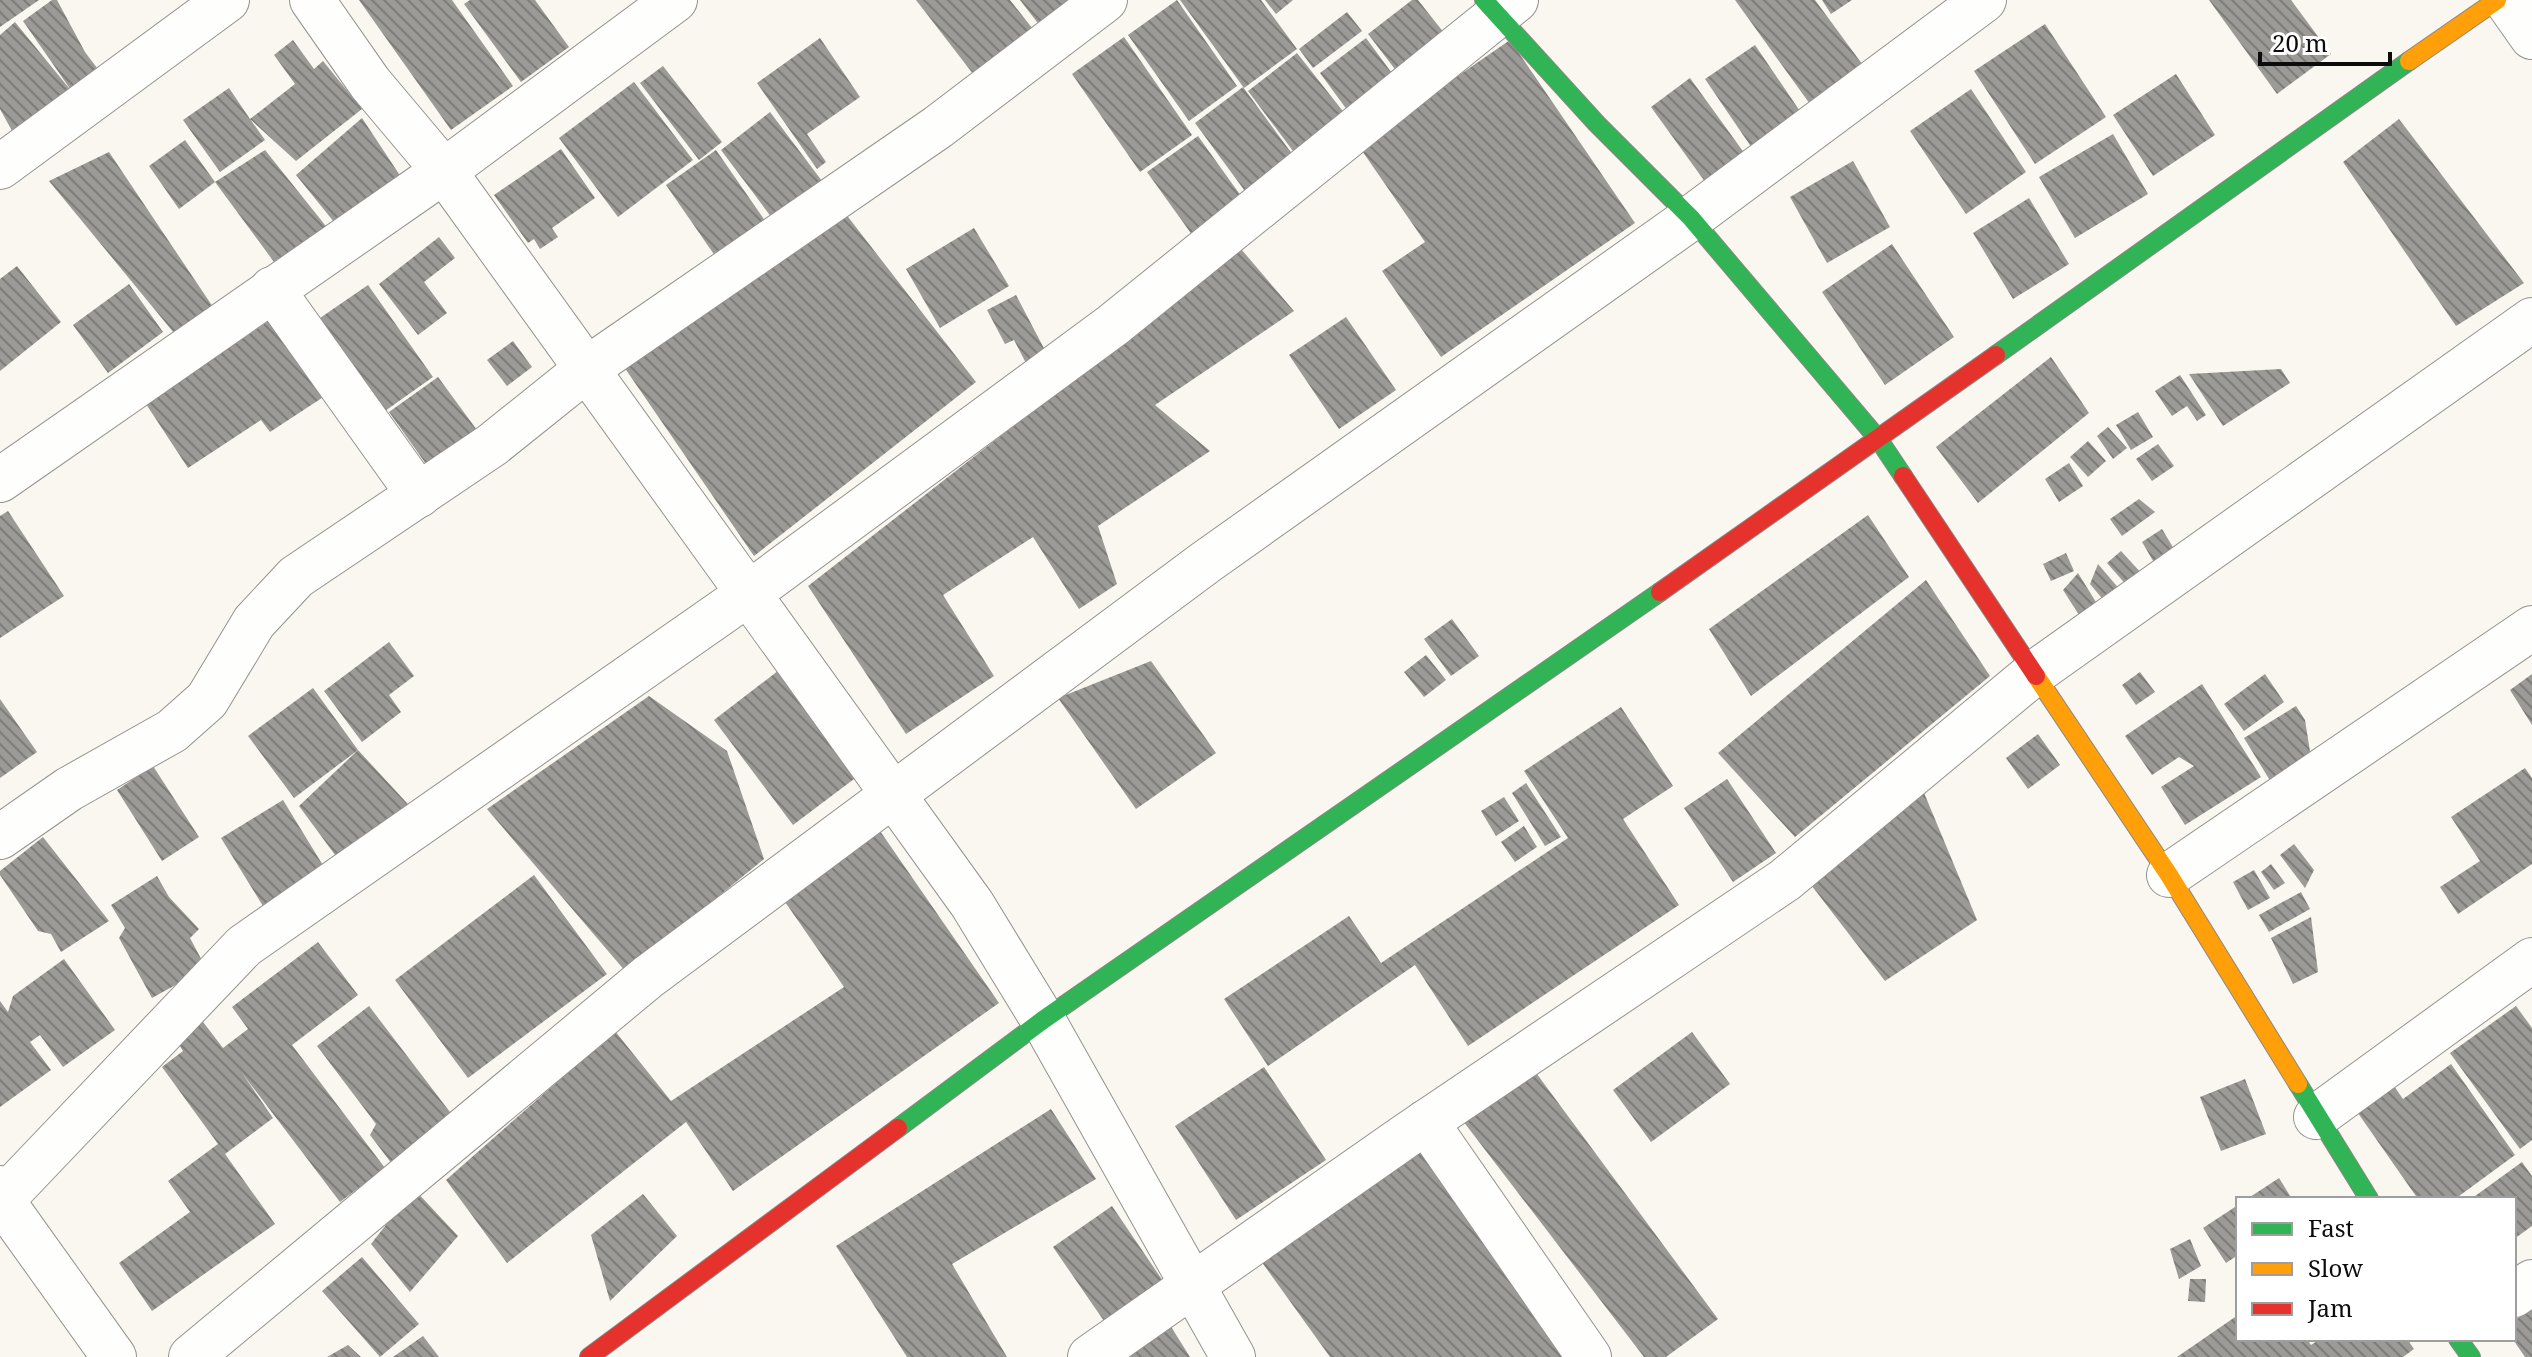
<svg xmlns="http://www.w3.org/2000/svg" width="2532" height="1357" font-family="'Noto Serif',serif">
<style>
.building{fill:url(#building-back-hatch)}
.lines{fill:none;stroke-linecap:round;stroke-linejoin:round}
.street-casing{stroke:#93928f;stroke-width:46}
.fast-casing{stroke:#8a8885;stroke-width:20}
.slow-casing{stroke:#8a8885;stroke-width:20}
.jam-casing{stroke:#8a8885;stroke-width:20}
.street{stroke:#fefefd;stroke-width:44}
.fast{stroke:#30b455;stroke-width:18}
.slow{stroke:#ff9f0a;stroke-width:18}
.jam{stroke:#e5322d;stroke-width:18}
</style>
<defs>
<pattern id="building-back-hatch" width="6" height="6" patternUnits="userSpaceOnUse" patternTransform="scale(2)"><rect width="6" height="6" fill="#9c9a96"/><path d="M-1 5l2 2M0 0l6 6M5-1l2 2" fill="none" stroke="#7e7c79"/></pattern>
</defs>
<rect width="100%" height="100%" fill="#faf7f0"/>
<g class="building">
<polygon points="0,0 39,0 0,27"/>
<polygon points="52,0 57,0 85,52 103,76 17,140 0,109 0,35 15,22 73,93 23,21"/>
<polygon points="359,0 452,0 513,86 451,130"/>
<polygon points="470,0 535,0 569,47 521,82 464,4"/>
<polygon points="916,0 1010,0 1036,33 977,79"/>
<polygon points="1020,0 1094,0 1047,35"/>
<polygon points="1177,0 1237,86 1189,121 1128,35"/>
<polygon points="1180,0 1261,0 1297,49 1244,88"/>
<polygon points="1265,0 1293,0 1276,14"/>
<polygon points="1412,0 1418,0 1452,43 1404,81 1368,34"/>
<polygon points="1735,0 1815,0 1868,72 1815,111"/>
<polygon points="1822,0 1852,0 1831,14"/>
<polygon points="2209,0 2291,0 2331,54 2277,94"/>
<polygon points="1347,12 1362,31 1313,68 1299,49"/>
<polygon points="2045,24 2106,117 2035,164 1974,71"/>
<polygon points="1124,37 1192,135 1140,172 1072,74"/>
<polygon points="820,38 860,97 807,134 826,162 817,169 757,83"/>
<polygon points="1366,38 1400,84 1353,118 1320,73"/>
<polygon points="293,40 314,69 323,61 362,109 296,161 250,119 265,140 220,172 183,120 229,88 250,119 295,84 274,55"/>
<polygon points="1510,40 1635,223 1441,357 1382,271 1425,242 1358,145"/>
<polygon points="1755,45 1806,120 1756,154 1705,79"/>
<polygon points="1297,53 1353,124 1302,163 1248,91"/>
<polygon points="663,66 722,142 699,160 640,83"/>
<polygon points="2176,74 2215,135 2153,176 2113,115"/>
<polygon points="1690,78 1750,161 1711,190 1651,107"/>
<polygon points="634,82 693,160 618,217 559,138"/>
<polygon points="1243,87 1301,166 1253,202 1195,123"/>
<polygon points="1971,89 2026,172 1966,214 1910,131"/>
<polygon points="770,112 828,189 778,226 721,150"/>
<polygon points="362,118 401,177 334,222 296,175"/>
<polygon points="2399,119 2524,283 2456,326 2343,162"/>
<polygon points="2113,134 2148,194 2075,238 2039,177"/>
<polygon points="1198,136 1246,203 1195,239 1147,172"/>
<polygon points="185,140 215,182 179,209 149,166"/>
<polygon points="561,149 595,198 552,228 558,237 540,249 534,239 528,243 494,195"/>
<polygon points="265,150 329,230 277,266 215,182"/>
<polygon points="716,150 770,228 720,263 666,185"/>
<polygon points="109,152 215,310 174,333 49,181"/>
<polygon points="1853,161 1890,227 1827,263 1790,197"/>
<polygon points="2029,198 2069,264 2013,299 1973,233"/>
<polygon points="845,213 976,382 754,556 622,364"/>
<polygon points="974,228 1009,286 940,328 906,269"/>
<polygon points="439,237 455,258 424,282 447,313 418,335 379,284"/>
<polygon points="1892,244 1954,337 1885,385 1822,292"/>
<polygon points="1241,249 1294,311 1155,405 1210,451 1098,526 1117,584 1079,609 1033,537 943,595 994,676 906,734 808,586"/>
<polygon points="17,266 61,322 0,371 0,279"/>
<polygon points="129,284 163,332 108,373 73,325"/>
<polygon points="368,285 433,377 385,411 320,318"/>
<polygon points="1016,295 1048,356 1028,367 1014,340 1005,344 987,310"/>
<polygon points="276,316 328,394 270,432 261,420 188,468 146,404"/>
<polygon points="1346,317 1396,390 1339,429 1289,355"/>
<polygon points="513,341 532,367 507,386 487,360"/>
<polygon points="2051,357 2089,413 1978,503 1936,447"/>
<polygon points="2281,369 2290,383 2223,426 2189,374"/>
<polygon points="2180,375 2206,415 2197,421 2187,406 2172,416 2155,391"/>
<polygon points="438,377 485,441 436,478 389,412"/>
<polygon points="2138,412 2153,437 2131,450 2116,425"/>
<polygon points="2108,427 2127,448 2113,459 2097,436"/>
<polygon points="2088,441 2106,461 2088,477 2070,457"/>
<polygon points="2158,444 2174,466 2152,481 2136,459"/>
<polygon points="2069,463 2083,486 2059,502 2045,479"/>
<polygon points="2139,499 2155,512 2122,536 2110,519"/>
<polygon points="8,511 64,596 0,638 0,516"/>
<polygon points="1868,515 1909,577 1751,696 1709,629"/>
<polygon points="2162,529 2180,559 2159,571 2142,542"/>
<polygon points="2121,551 2143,575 2129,588 2107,563"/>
<polygon points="2066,553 2074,571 2051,581 2043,564"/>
<polygon points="2098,564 2121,591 2106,603 2090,584"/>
<polygon points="2078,573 2099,607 2081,618 2063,590"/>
<polygon points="1926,580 1990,676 1795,837 1718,753"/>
<polygon points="1452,619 1479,656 1451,676 1424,639"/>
<polygon points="389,642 414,676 389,695 401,712 362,742 324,691"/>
<polygon points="1426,655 1446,680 1424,697 1404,672"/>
<polygon points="1151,661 1216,753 1136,809 1058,698"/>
<polygon points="783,667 862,773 793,825 714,720"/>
<polygon points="2140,672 2155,692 2136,705 2122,685"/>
<polygon points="2265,674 2284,702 2244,731 2224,704"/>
<polygon points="2532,674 2532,725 2510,690"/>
<polygon points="2202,684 2261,777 2185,825 2161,787 2194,766 2179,757 2152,775 2125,736"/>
<polygon points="313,688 358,750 294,798 248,736"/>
<polygon points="649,696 727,751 764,859 626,972 487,809"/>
<polygon points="0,699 37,752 0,778"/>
<polygon points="2296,706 2305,720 2312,764 2274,787 2244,738"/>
<polygon points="1621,707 1673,786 1623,819 1679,905 1468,1046 1415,965 1268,1066 1224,999 1349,916 1381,963 1568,838 1524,771"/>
<polygon points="2038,734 2060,765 2028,789 2006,758"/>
<polygon points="358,750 418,815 341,863 299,806"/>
<polygon points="153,766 199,837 162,861 117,790"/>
<polygon points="2525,768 2532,778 2532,864 2458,914 2440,887 2480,861 2451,817"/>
<polygon points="1727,779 1776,853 1733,882 1684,808"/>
<polygon points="1526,783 1561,837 1545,846 1512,793"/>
<polygon points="1922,788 1977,920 1885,981 1805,877"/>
<polygon points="1504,797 1519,821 1496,836 1481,811"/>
<polygon points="283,800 324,867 263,906 221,838"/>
<polygon points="1524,826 1537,847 1515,862 1501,842"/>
<polygon points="880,831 999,1003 733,1191 686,1122 507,1263 446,1180 615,1031 671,1101 844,987 783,899"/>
<polygon points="43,837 109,921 61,952 51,934 38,931 0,875 0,871"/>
<polygon points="2294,844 2314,870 2305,888 2280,855"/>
<polygon points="2271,864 2285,883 2274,890 2261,872"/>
<polygon points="2254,870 2270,898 2248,910 2233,882"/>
<polygon points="534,875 607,974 468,1078 395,980"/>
<polygon points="157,876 169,897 199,929 190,938 206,968 152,998 119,938 125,928 111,905"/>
<polygon points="2301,892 2310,909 2269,932 2259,915"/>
<polygon points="2311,917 2318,972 2293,984 2271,938"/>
<polygon points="318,942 358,995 292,1045 385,1168 340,1202 242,1073 273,1118 225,1154 275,1224 152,1311 119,1263 190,1212 168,1181 218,1144 162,1067 183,1051 174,1037 200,1018 223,1048 248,1029 232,1007"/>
<polygon points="64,959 115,1030 63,1067 40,1035 30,1042 51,1070 0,1107 0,1001 8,1012 13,996"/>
<polygon points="369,1006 453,1116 392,1164 370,1135 376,1124 317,1046"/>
<polygon points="2516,1006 2532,1028 2532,1140 2520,1149 2450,1053"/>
<polygon points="1692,1032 1730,1084 1651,1142 1613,1090"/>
<polygon points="2451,1064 2515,1155 2455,1199 2418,1199 2353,1106 2389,1079 2403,1099"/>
<polygon points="1531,1066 1718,1319 1666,1357 1644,1357 1463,1121"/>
<polygon points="1264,1067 1326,1160 1236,1220 1175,1126"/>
<polygon points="2245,1079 2266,1134 2221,1151 2200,1097"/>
<polygon points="1051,1109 1096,1179 952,1264 1007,1357 907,1357 836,1246"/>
<polygon points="1418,1146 1571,1357 1330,1357 1261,1261"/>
<polygon points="2522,1162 2532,1176 2532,1226 2514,1239 2514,1199 2471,1199"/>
<polygon points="2279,1178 2292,1199 2247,1199"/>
<polygon points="414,1189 458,1236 410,1292 371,1244"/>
<polygon points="643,1194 677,1236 610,1301 591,1235"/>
<polygon points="2238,1205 2238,1255 2226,1263 2203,1228"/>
<polygon points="1112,1206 1163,1281 1104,1321 1053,1247"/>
<polygon points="2190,1239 2201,1266 2179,1279 2170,1249"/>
<polygon points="362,1257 419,1324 380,1357 322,1291"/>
<polygon points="2190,1279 2206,1279 2205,1302 2188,1301"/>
<polygon points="2532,1308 2532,1357 2525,1357 2514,1341 2514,1321"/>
<polygon points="1163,1314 1190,1357 1098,1357"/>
<polygon points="2238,1315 2238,1339 2307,1339 2311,1345 2320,1339 2407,1339 2414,1349 2403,1357 2177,1357"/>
<polygon points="423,1336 439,1357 393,1357"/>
<polygon points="348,1345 361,1357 327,1357"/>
</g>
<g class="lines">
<g class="street-casing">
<g id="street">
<polyline points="312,0 370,83 444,171 972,904 1043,1020 1233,1357"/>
<polyline points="2506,0 2532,37"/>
<polyline points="0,167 227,0"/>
<polyline points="272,289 419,495"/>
<polyline points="0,480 444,171 675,0"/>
<polyline points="0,837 69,789 172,731 207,700 254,622 296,577 492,445 588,368 938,127 1105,0"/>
<polyline points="2169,875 2532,628"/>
<polyline points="2316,1117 2532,960"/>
<polyline points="1426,1122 1589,1357"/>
<polyline points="0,1188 7,1197 6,1206 114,1357"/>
<polyline points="0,1202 244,946 748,594 1113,325 1516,0"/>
<polyline points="2514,1295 2532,1282"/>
<polyline points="191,1357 648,977 1206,562 1691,218 1984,0"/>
<polyline points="1090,1357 1407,1135 1785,880 2033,674 2532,320"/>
</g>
</g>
<g class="fast-casing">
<g id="fast">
<polyline points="1484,0 1597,124 1691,218 1879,440 1903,476"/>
<polyline points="1996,355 2409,61"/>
<polyline points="2298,1084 2369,1199"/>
<polyline points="898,1128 1043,1020 1660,592"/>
<polyline points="2458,1339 2471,1357"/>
</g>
</g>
<g class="slow-casing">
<g id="slow">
<polyline points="2409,61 2497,0"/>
<polyline points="2036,676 2169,875 2298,1084"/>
</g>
</g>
<g class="jam-casing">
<g id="jam">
<polyline points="1903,476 2036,676"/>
<polyline points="1660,592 1996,355"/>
<polyline points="589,1357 898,1128"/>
</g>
</g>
<use href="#street" class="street"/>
<use href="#fast" class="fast"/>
<use href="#slow" class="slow"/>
<use href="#jam" class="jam"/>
</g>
<rect x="2236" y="1197" width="280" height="144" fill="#ffffff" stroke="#9e9e9e" stroke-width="2"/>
<rect x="2252" y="1223" width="40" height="12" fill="#30b455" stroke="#9e9e9e" stroke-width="2"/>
<text x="2308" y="1237" font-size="24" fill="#0c0c0c">Fast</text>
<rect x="2252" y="1263" width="40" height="12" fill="#ff9f0a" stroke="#9e9e9e" stroke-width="2"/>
<text x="2308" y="1277" font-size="24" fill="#0c0c0c">Slow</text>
<rect x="2252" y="1303" width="40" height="12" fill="#e5322d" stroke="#9e9e9e" stroke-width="2"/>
<text x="2308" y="1317" font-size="24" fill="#0c0c0c">Jam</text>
<path d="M2260 52v12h130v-12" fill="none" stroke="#0c0c0c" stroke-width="4"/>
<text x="2272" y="52" font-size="24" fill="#0c0c0c" stroke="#ffffff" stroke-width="6" paint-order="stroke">20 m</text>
</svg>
